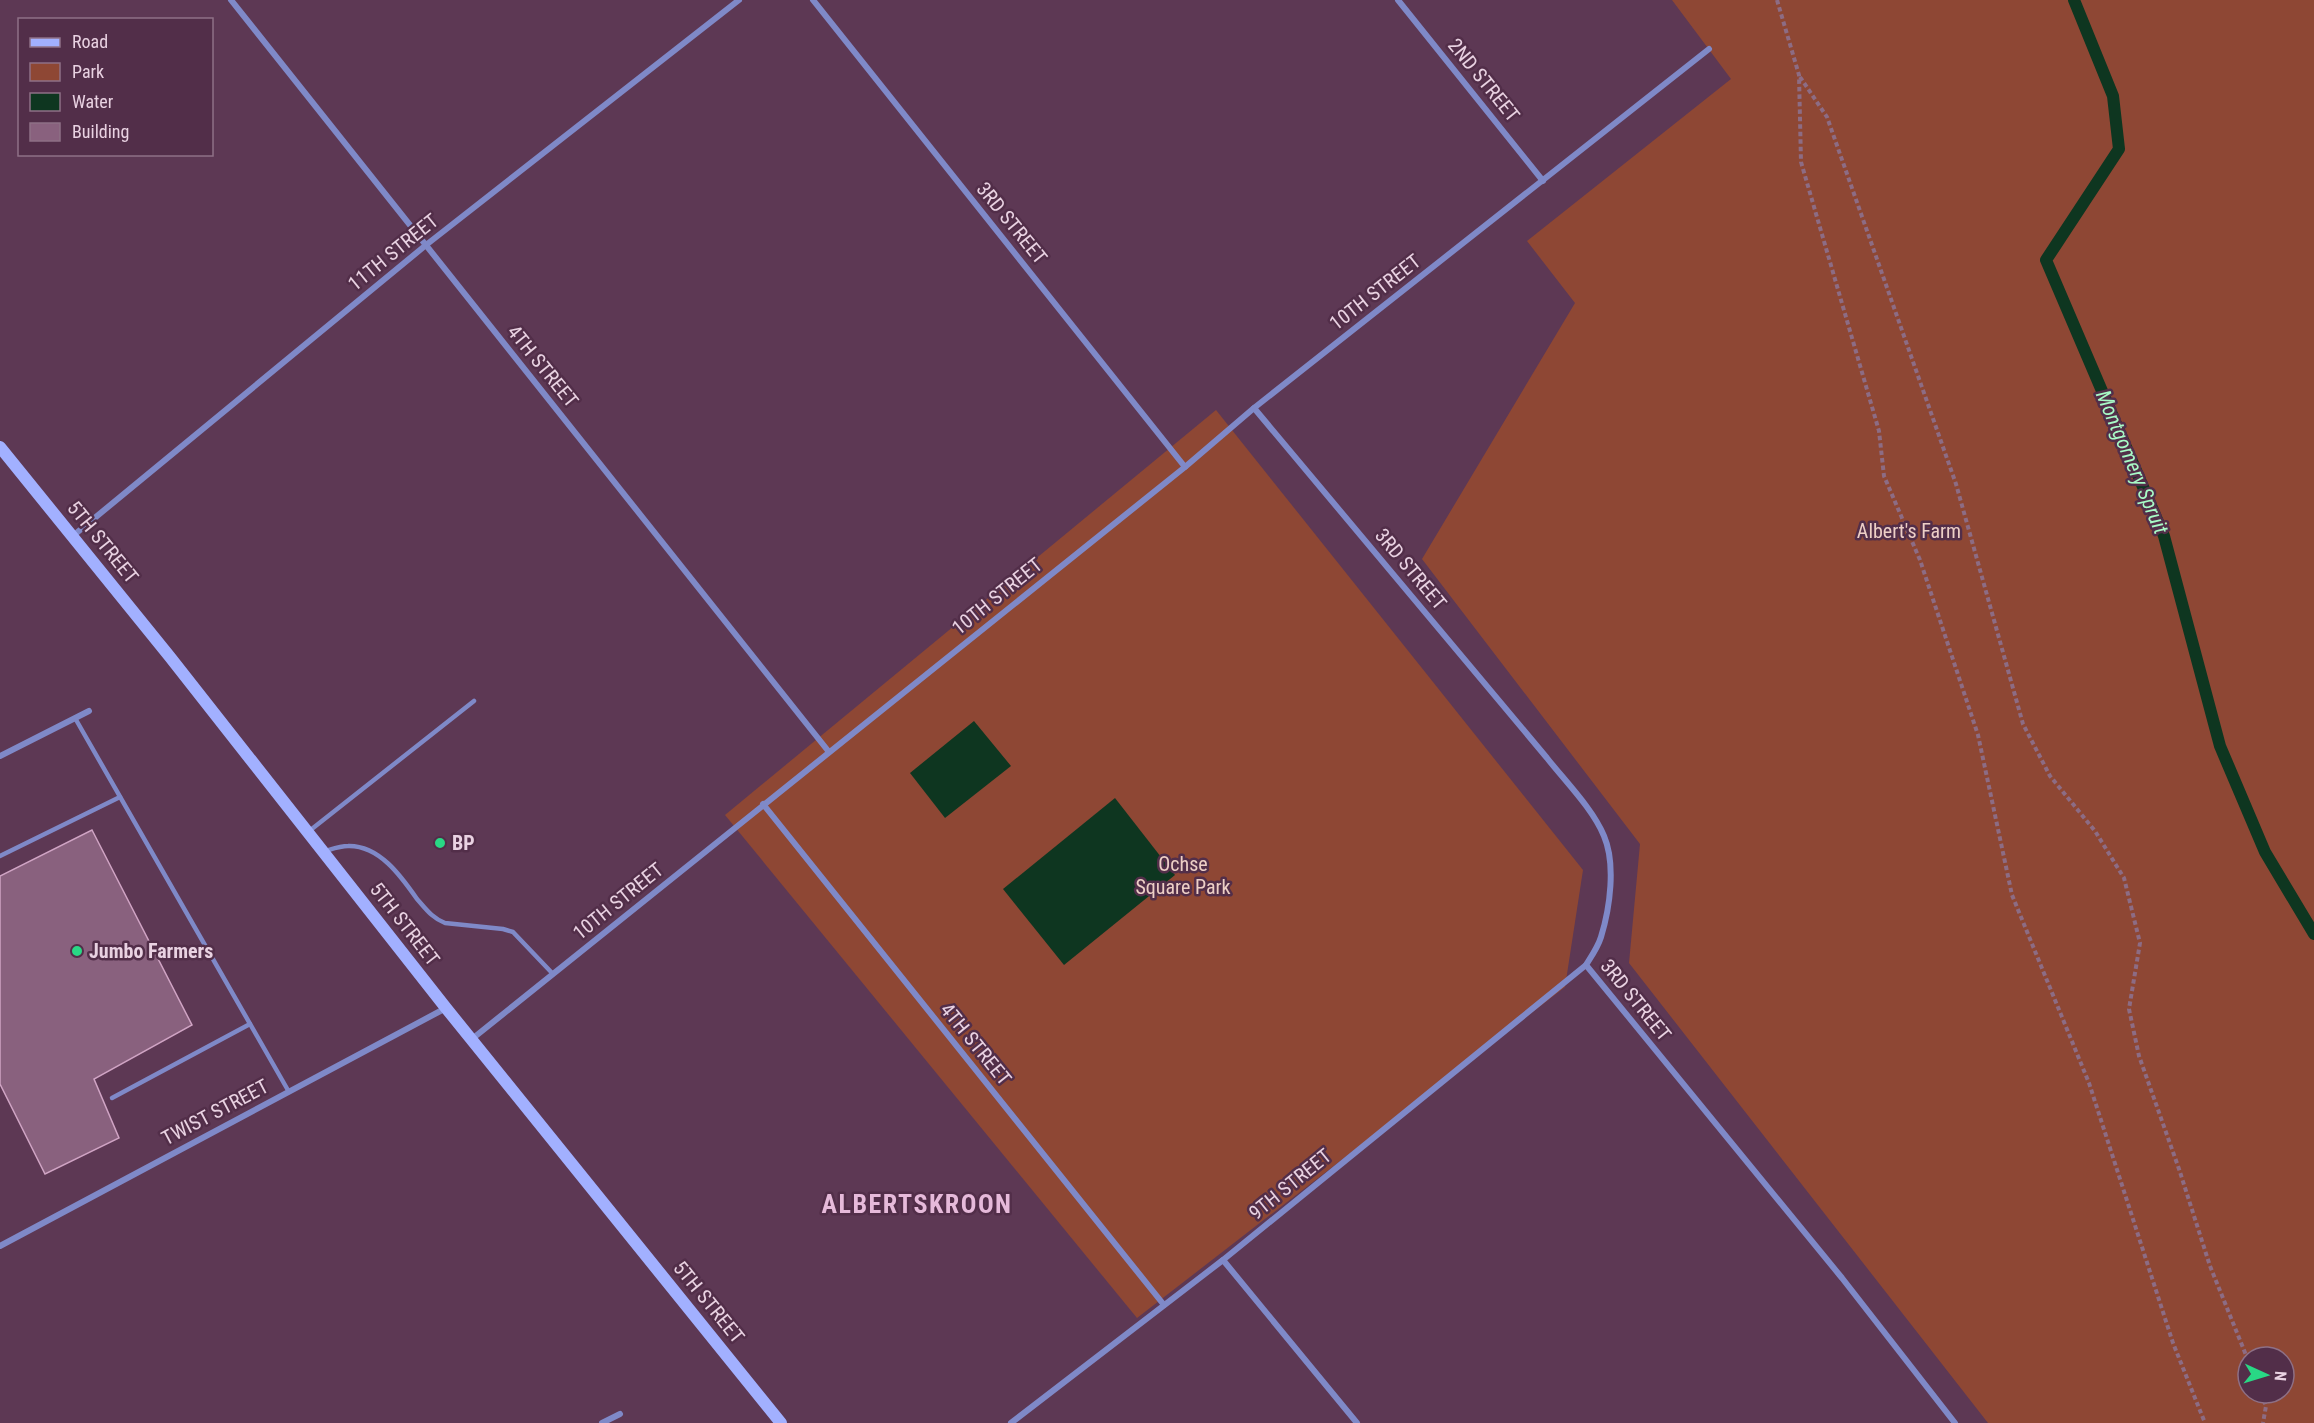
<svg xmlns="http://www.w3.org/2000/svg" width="2314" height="1423" font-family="'Roboto Condensed',sans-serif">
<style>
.green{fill:#8e4734;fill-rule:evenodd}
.water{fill:#0e3620}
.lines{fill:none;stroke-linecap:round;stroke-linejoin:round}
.stream{stroke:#0e3620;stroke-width:12}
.building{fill:#89617e;stroke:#d0a4c4;stroke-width:1.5}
.path{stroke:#8d6c84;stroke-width:4;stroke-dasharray:4.5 3;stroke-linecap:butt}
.service{stroke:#7f89c8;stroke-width:4.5}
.minor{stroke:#7f89c8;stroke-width:6}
.secondary{stroke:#a2b0ff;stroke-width:12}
.poi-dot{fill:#29d885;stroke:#522e49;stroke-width:2}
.labels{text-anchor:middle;stroke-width:5;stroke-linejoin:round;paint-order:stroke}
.street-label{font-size:20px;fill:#e9d2e2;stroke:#522e49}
.park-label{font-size:20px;fill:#edcfc6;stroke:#522e49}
.poi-label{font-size:20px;font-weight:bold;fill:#e9d2e2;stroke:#522e49;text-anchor:start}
.water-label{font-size:21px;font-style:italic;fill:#a8fac6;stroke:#522e49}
.district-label{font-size:26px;font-weight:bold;letter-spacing:1.5px;fill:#e6bada;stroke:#522e49}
</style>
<rect width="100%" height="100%" fill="#5d3854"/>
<g class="green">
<path d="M 1672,0 L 2314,0 L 2314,1423 L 1988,1423 L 1629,963 L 1640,844 L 1422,559 L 1575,303 L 1527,241 L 1731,79 ZM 2248,1357 L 2284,1357 L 2284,1393 L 2248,1393 Z"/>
<polygon points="1216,410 1583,870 1565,987 1137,1318 725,815"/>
</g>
<g class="water">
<polygon points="974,721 1011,766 945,818 910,773"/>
<polygon points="1115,798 1175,875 1064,965 1003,889"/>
</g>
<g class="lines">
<polyline class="stream" points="2074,0 2113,96 2119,149 2046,260 2164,536 2220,746 2265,852 2314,934"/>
</g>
<polygon class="building" points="92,830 192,1025 94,1079 119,1138 45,1174 0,1084 0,876"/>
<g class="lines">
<g class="path">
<polyline points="1777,0 1799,75 1801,162 1879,431 1884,476 1920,560 1978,735 2012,895 2089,1083 2173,1343 2205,1423"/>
<polyline points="1800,77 1827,117 1956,484 2023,724 2050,776 2095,831 2124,878 2140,943 2129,1009 2139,1056 2179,1169 2210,1266 2248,1360"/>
<polyline points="2261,1393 2266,1406 2263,1423"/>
</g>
<g class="service">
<polyline points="75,718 289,1092"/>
<polyline points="308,832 474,701"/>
<path d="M 325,851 C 332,849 340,846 348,846 C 379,845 401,876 417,899 C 426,909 432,918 445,923 L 503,929 L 513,932 L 553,974"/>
<polyline points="0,856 120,797"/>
<polyline points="112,1098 250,1024"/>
</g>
<g class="minor">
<polyline points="231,0 829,752"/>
<polyline points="813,0 1185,467"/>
<polyline points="1398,0 1543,181"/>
<path d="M 1254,408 L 1547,758 C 1565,781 1593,809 1604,836 C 1616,864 1610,908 1601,937 C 1598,947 1591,957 1586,965 L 1842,1278 L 1955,1423"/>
<polyline points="74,535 426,245 739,0"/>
<polyline points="0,756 89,711"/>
<polyline points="763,804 1164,1305"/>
<polyline points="472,1039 1185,467 1254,408 1709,49"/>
<polyline points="0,1246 446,1008"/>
<polyline points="1223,1260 1357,1423"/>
<polyline points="602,1423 620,1414"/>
<polyline points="1011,1423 1223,1260 1586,965"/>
</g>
<polyline class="secondary" points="0,447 170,657 446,1008 781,1423"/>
</g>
<g class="poi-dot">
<circle cx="440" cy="843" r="6"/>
<circle cx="77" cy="951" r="6"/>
</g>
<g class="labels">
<g class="street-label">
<text transform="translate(1484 80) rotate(51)" y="7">2ND STREET</text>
<text transform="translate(1012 223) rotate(51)" y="7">3RD STREET</text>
<text transform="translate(393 252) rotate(-39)" y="7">11TH STREET</text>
<text transform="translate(1375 292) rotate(-38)" y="7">10TH STREET</text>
<text transform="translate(543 366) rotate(51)" y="7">4TH STREET</text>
<text transform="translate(103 542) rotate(51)" y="7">5TH STREET</text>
<text transform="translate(1411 569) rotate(50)" y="7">3RD STREET</text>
<text transform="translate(997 596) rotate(-39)" y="7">10TH STREET</text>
<text transform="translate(618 901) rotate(-39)" y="7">10TH STREET</text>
<text transform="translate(405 924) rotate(52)" y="7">5TH STREET</text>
<text transform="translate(1636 1000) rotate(51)" y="7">3RD STREET</text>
<text transform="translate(976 1044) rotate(51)" y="7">4TH STREET</text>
<text transform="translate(215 1112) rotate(-28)" y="7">TWIST STREET</text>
<text transform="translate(1290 1184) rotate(-39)" y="7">9TH STREET</text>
<text transform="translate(709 1302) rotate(51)" y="7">5TH STREET</text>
</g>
<g class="park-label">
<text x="1909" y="538">Albert's Farm</text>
<text x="1183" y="871">Ochse<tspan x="1183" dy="23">Square Park</tspan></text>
</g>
<g class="poi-label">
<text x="452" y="850">BP</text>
<text x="89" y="958">Jumbo Farmers</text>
</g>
<g class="water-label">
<text transform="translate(2132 462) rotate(67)" y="7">Montgomery Spruit</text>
</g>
<g class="district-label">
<text x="917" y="1213">ALBERTSKROON</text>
</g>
</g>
<rect x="18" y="18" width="195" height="138" fill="#522e49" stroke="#8e7086" stroke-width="1.5"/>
<rect x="30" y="38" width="30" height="9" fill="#a2b0ff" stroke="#8e7086" stroke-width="1.5"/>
<text x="72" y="48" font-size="18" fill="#e9d2e2">Road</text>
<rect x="30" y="63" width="30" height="18" fill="#8e4734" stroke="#8e7086" stroke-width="1.5"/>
<text x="72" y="78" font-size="18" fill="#e9d2e2">Park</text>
<rect x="30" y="93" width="30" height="18" fill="#0e3620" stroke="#8e7086" stroke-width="1.5"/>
<text x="72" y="108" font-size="18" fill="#e9d2e2">Water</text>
<rect x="30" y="123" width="30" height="18" fill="#89617e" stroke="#8e7086" stroke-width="1.5"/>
<text x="72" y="138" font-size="18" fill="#e9d2e2">Building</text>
<g transform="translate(2266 1375) rotate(94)"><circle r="28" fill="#522e49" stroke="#8e7086" stroke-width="1.5"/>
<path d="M0-4.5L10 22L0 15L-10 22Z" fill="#29d885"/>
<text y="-9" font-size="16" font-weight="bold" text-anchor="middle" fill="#e9d2e2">N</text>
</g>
</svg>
